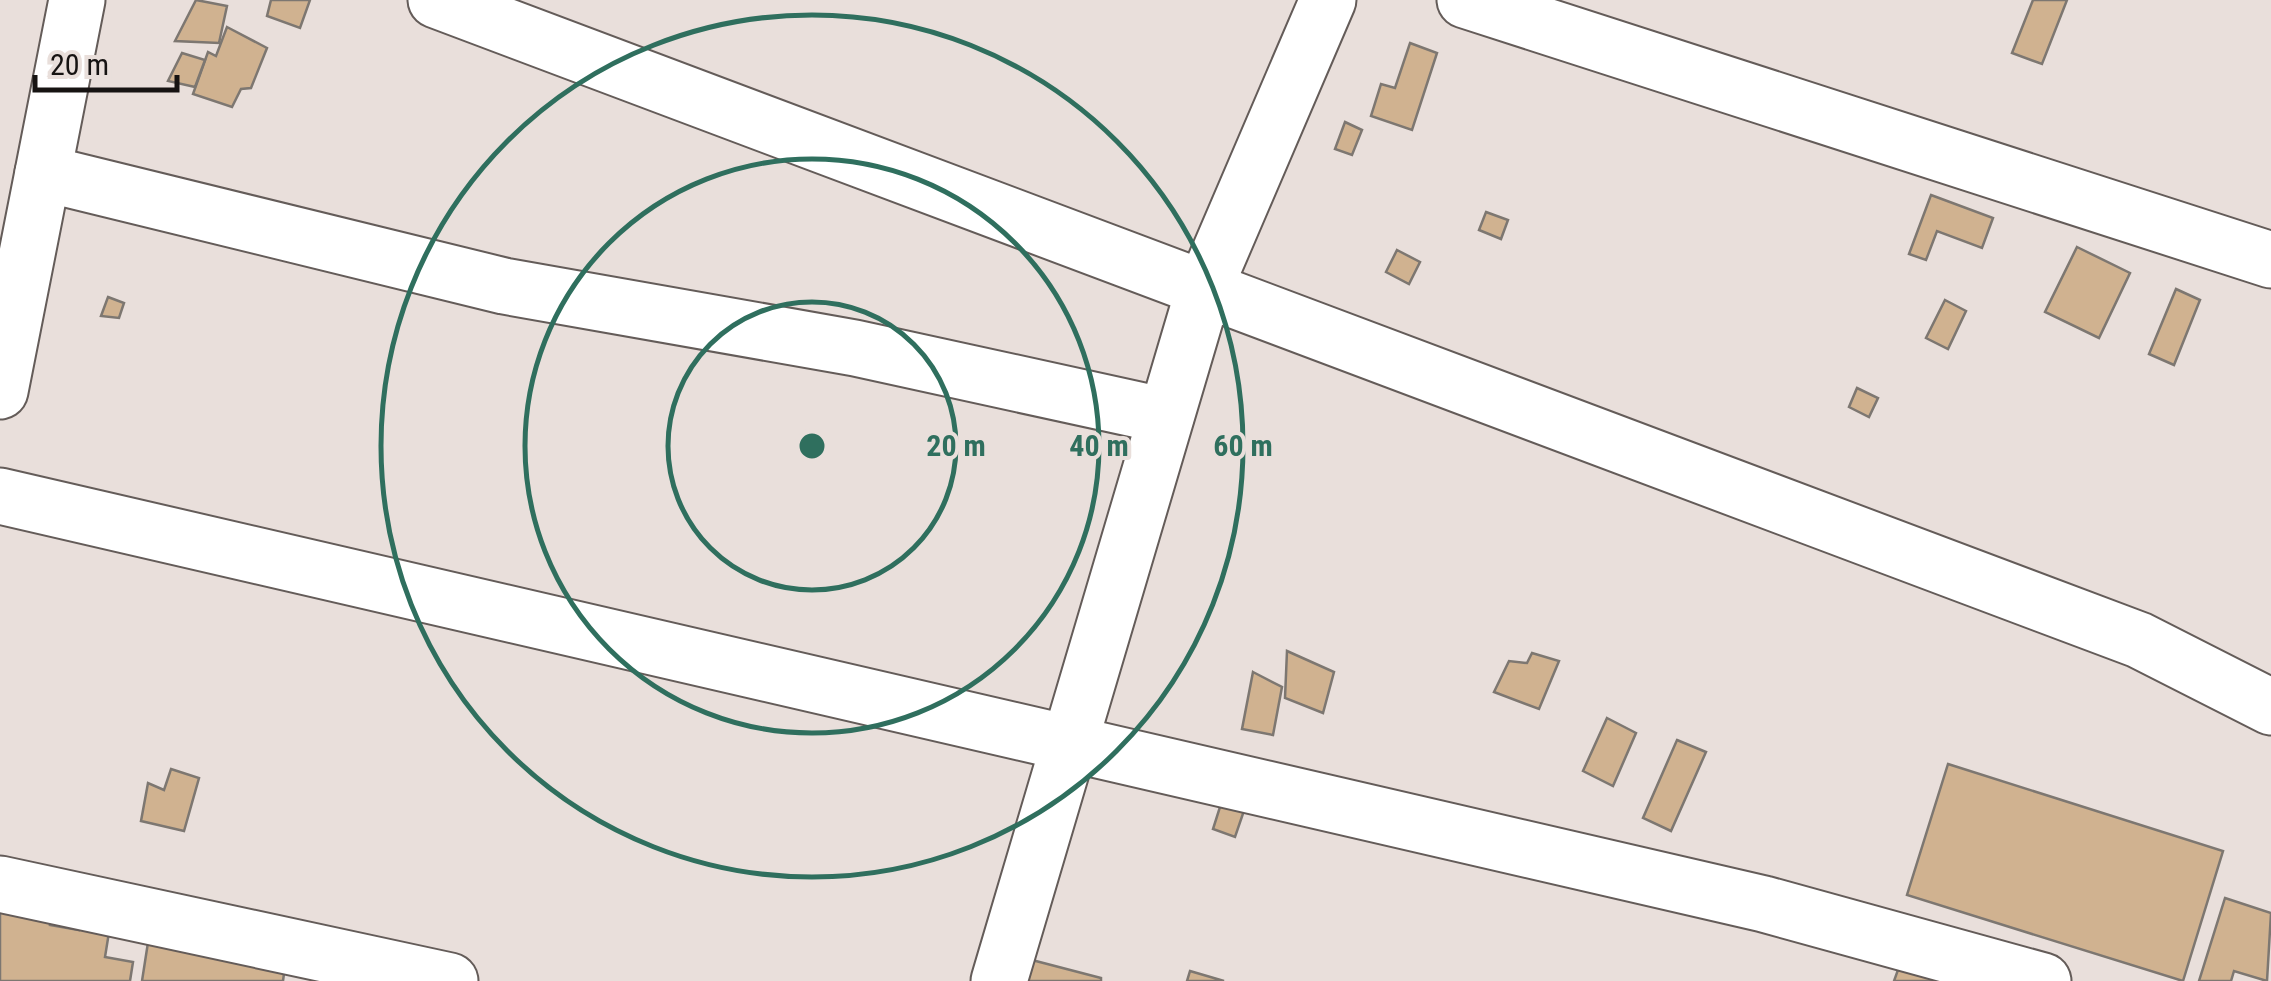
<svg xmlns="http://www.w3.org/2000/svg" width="2271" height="981" font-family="'Roboto Condensed',sans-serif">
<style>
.building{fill:#d0b290;stroke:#7d7771;stroke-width:2.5}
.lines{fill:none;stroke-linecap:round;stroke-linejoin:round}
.street-casing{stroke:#645c59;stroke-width:59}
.street{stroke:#fff;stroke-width:55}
.ring{fill:none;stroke:#2f6f5e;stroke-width:5}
.centre{fill:#2f6f5e;stroke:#e9dfdb;stroke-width:5}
.ring-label{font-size:30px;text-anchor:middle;font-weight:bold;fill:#2f6f5e;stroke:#e9dfdb;stroke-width:8;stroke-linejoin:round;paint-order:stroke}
</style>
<rect width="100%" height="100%" fill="#e9dfdb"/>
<g class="building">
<polygon points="196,0 227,6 219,43 175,41"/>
<polygon points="271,0 310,0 300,28 267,16"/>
<polygon points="2033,0 2067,0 2042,64 2012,53"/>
<polygon points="227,27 267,48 251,88 241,89 232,107 193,94 208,52 216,56"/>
<polygon points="1410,43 1437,53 1412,130 1371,116 1381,84 1395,88"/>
<polygon points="182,53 205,60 195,87 168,81"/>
<polygon points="1345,122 1362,130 1352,155 1335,149"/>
<polygon points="1931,195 1993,218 1982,248 1937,231 1926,260 1909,254"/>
<polygon points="1486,212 1508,220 1501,239 1479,230"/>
<polygon points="2077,247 2130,273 2099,338 2045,312"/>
<polygon points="1397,250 1420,262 1409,284 1386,272"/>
<polygon points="2176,289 2200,300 2174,365 2149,354"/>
<polygon points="108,297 124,303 119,318 101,316"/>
<polygon points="1945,300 1966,311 1948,349 1926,338"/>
<polygon points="1857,388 1878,398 1869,417 1849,407"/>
<polygon points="1287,651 1334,672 1323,713 1285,698"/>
<polygon points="1532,653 1559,661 1539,709 1494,692 1509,661 1527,663"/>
<polygon points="1253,672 1282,687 1273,735 1242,729"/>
<polygon points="1607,718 1636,733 1613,786 1583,771"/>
<polygon points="1677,740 1706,752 1671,831 1643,818"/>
<polygon points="1948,764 2223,851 2183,981 1907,895"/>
<polygon points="171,769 199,778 184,831 141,821 148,783 164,790"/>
<polygon points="1225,791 1248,799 1235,837 1213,829"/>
<polygon points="2225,898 2271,913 2267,981 2234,971 2231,981 2199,981"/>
<polygon points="0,901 52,911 50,925 79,930 83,914 111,920 105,957 133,962 130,981 0,981"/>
<polygon points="149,936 286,959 283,981 142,981"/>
<polygon points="1904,953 1978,981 1894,981"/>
<polygon points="1032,960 1101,978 1101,981 1027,981"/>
<polygon points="1190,971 1224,981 1187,981"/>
</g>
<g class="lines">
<g class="street-casing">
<g id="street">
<polyline points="436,0 2139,640 2271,707"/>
<polyline points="1465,0 2271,260"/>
<polyline points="43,173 504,286 855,348 1166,416"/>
<polyline points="0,391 77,0"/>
<polyline points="0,496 1764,904 2043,981"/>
<polyline points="0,884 450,981"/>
<polyline points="999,981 1204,289 1328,0"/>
</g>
</g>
<use href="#street" class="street"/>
</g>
<g class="ring">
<circle cx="812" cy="446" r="144"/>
<circle cx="812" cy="446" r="287"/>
<circle cx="812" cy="446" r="431"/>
</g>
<circle cx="812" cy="446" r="15" class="centre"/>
<g class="ring-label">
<text x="956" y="456">20 m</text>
<text x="1099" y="456">40 m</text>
<text x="1243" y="456">60 m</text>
</g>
<path d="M35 75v15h142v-15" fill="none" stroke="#161312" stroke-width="5"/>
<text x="50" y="75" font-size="30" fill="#161312" stroke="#e9dfdb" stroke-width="8" paint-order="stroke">20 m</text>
</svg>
